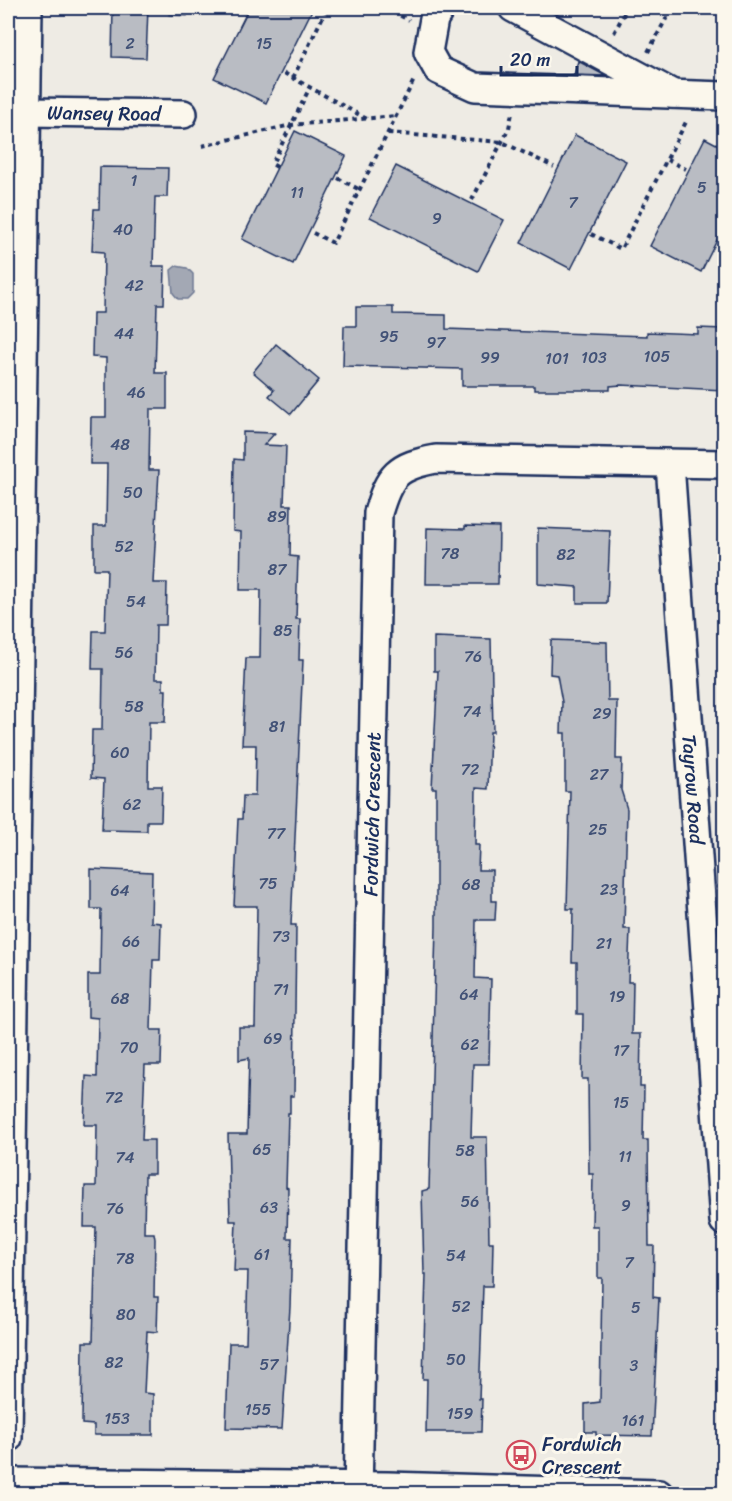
<svg xmlns="http://www.w3.org/2000/svg" width="732" height="1501" font-family="Sriracha,sans-serif">
<style>
.water{fill:#a3a8b4;stroke:#6d7892;stroke-width:1.5}
.building{fill:#b9bcc3;stroke:#1b2f5e;stroke-width:1.5}
.lines{fill:none;stroke-linecap:round;stroke-linejoin:round}
.street-casing{stroke:#1b2f5e;stroke-width:32}
.path{stroke:#1b2f5e;stroke-width:4;stroke-dasharray:4.5 4.5;stroke-linecap:butt}
.street{stroke:#fbf7ec;stroke-width:27}
.labels{text-anchor:middle;stroke-width:6;stroke-linejoin:round;paint-order:stroke}
.number-label{font-size:16px;fill:#425277}
.street-label{font-size:20px;fill:#1b2f5e;stroke:#fbf7ec}
.poi-label{font-size:20px;fill:#1b2f5e;stroke:#fbf7ec;text-anchor:start}
</style>
<rect width="100%" height="100%" fill="#eeebe4"/>
<filter id="ink" filterUnits="userSpaceOnUse"><feTurbulence type="fractalNoise" baseFrequency=".0167" numOctaves="2"/><feDisplacementMap in="SourceGraphic" scale="12" xChannelSelector="R" yChannelSelector="G"/><feConvolveMatrix kernelMatrix="1 2 1 2 8 2 1 2 1" color-interpolation-filters="sRGB"/></filter>
<g filter="url(#ink)">
<g class="water">
<polygon points="169,8 187,8 187,16 169,15"/>
<polygon points="176,266 187,268 193,274 193,293 187,299 178,299 173,293 171,270"/>
</g>
<g class="building">
<polygon points="113,8 148,8 146,58 112,57"/>
<polygon points="249,8 313,8 266,103 214,78"/>
<polygon points="578,61 606,76 574,75"/>
<polygon points="295,131 346,156 293,264 242,239"/>
<polygon points="575,135 626,161 571,269 521,243"/>
<polygon points="705,138 724,148 724,226 701,272 650,246"/>
<polygon points="396,166 504,220 478,271 370,217"/>
<polygon points="100,167 168,168 167,197 155,197 153,266 165,266 164,304 157,304 155,373 167,373 167,409 150,409 149,470 159,470 153,583 167,583 166,625 156,625 155,679 163,679 163,690 166,690 165,722 149,722 148,786 162,786 161,821 147,821 147,831 102,830 104,779 91,778 92,730 102,730 103,669 92,669 93,631 105,631 107,569 94,569 94,526 106,526 107,464 90,464 91,417 106,417 106,358 92,357 93,313 103,313 104,252 92,251 94,209 99,209"/>
<polygon points="356,307 393,307 393,314 446,315 446,329 647,336 647,332 698,334 698,328 724,329 724,390 621,385 610,386 610,390 534,390 534,386 462,386 462,369 343,366 344,326 356,326"/>
<polygon points="276,344 319,380 291,414 269,396 274,390 253,372"/>
<polygon points="243,432 275,433 264,445 286,446 284,505 291,505 290,556 298,557 296,619 300,619 299,660 303,660 291,925 296,925 294,1096 290,1096 290,1113 288,1113 286,1187 288,1188 287,1238 292,1238 290,1307 282,1429 226,1428 229,1343 246,1343 248,1271 234,1271 236,1221 230,1221 228,1134 247,1134 249,1058 239,1060 239,1027 255,1027 257,906 234,906 238,819 242,819 243,796 255,796 256,745 242,745 246,658 260,658 261,590 240,590 241,532 233,531 234,459 243,460"/>
<polygon points="465,526 499,527 498,584 426,584 427,528 465,529"/>
<polygon points="538,528 610,531 607,603 577,603 577,587 538,584"/>
<polygon points="434,637 491,639 493,732 490,732 488,789 476,788 475,845 479,845 478,870 492,870 492,901 496,901 495,920 476,920 475,978 491,979 489,1064 473,1064 471,1137 487,1137 489,1242 493,1242 492,1286 483,1286 479,1399 482,1399 481,1432 426,1432 427,1379 423,1379 426,1274 424,1274 422,1191 429,1189 436,927 436,788 432,788 438,671 434,671"/>
<polygon points="551,640 607,642 608,701 617,701 616,759 622,759 621,790 627,809 624,929 630,929 628,982 633,982 632,1034 641,1034 640,1087 644,1087 643,1140 648,1140 649,1246 654,1246 653,1297 659,1298 652,1436 596,1435 596,1432 585,1432 585,1404 600,1402 602,1278 598,1278 598,1226 592,1226 593,1174 589,1174 588,1079 582,1079 583,1014 577,1014 577,962 572,962 573,909 567,909 570,791 565,791 565,733 561,733 562,702 557,675 550,674"/>
<polygon points="91,869 152,872 151,922 161,923 160,960 153,960 151,1030 162,1030 161,1065 145,1065 142,1140 154,1140 154,1174 145,1174 144,1233 154,1233 155,1239 154,1297 158,1297 157,1332 147,1331 144,1393 153,1394 153,1435 94,1435 94,1425 82,1424 83,1342 93,1342 96,1227 84,1227 85,1186 96,1186 97,1125 84,1125 86,1076 97,1077 98,1018 88,1017 88,975 100,975 101,909 91,909"/>
</g>
<g class="lines">
<g class="street-casing">
<g id="street">
<polyline points="441,8 434,19 428,52 438,70 475,87 724,96"/>
<polyline points="513,8 673,94"/>
<path id="s1" d="M 26,112 L 183,114"/>
<path id="s2" d="M 670,464 L 724,1221"/>
<polyline points="8,1438 28,8"/>
<polyline points="8,1482 388,1486 659,1494"/>
<path id="s3" d="M 358,1494 L 378,513 C 389,475 397,466 436,459 L 724,464"/>
</g>
</g>
<g class="path">
<polyline points="384,8 409,20"/>
<polyline points="614,33 627,8"/>
<polyline points="648,52 672,8"/>
<polyline points="284,73 367,119"/>
<polyline points="293,78 327,8"/>
<polyline points="388,133 502,142 554,167"/>
<polyline points="202,146 291,125 396,116"/>
<polyline points="667,160 686,169"/>
<polyline points="277,167 272,164 310,87"/>
<polyline points="338,178 360,190"/>
<polyline points="472,200 509,128 512,113"/>
<polyline points="313,233 333,243 414,80"/>
<polyline points="591,234 621,249 687,120"/>
<polyline points="722,236 724,237"/>
</g>
<use href="#street" class="street"/>
</g>
</g>
<defs>
<g id="bus-ring" transform="scale(1.5)"><circle r="9.5" fill="#fbf7ec" stroke="#d1495b" stroke-width="1.5"/><path d="M-5-6H5V4H4V6H2V4H-2V6H-4V4H-5ZM-3.5-4V0h7V-4ZM-3.5 1.2v1.5H-2V1.2ZM2 1.2v1.5H3.5V1.2Z" fill="#d1495b"/></g>
</defs>
<g fill-rule="evenodd">
<use href="#bus-ring" x="521" y="1455"/>
</g>
<g class="labels">
<g class="number-label">
<text x="130" y="49">2</text>
<text x="264" y="49">15</text>
<text x="134" y="186">1</text>
<text x="702" y="193">5</text>
<text x="297" y="198">11</text>
<text x="573" y="208">7</text>
<text x="437" y="224">9</text>
<text x="123" y="235">40</text>
<text x="134" y="291">42</text>
<text x="124" y="339">44</text>
<text x="389" y="342">95</text>
<text x="436" y="348">97</text>
<text x="657" y="362">105</text>
<text x="490" y="363">99</text>
<text x="594" y="363">103</text>
<text x="557" y="364">101</text>
<text x="136" y="398">46</text>
<text x="120" y="450">48</text>
<text x="133" y="498">50</text>
<text x="277" y="522">89</text>
<text x="124" y="552">52</text>
<text x="450" y="559">78</text>
<text x="566" y="560">82</text>
<text x="277" y="575">87</text>
<text x="136" y="607">54</text>
<text x="283" y="636">85</text>
<text x="124" y="658">56</text>
<text x="473" y="662">76</text>
<text x="134" y="712">58</text>
<text x="472" y="717">74</text>
<text x="602" y="719">29</text>
<text x="277" y="732">81</text>
<text x="120" y="758">60</text>
<text x="470" y="775">72</text>
<text x="599" y="780">27</text>
<text x="132" y="810">62</text>
<text x="598" y="835">25</text>
<text x="276" y="839">77</text>
<text x="268" y="889">75</text>
<text x="471" y="890">68</text>
<text x="609" y="895">23</text>
<text x="120" y="896">64</text>
<text x="281" y="942">73</text>
<text x="131" y="947">66</text>
<text x="604" y="949">21</text>
<text x="281" y="995">71</text>
<text x="469" y="1000">64</text>
<text x="617" y="1002">19</text>
<text x="120" y="1004">68</text>
<text x="273" y="1044">69</text>
<text x="470" y="1050">62</text>
<text x="129" y="1053">70</text>
<text x="621" y="1056">17</text>
<text x="114" y="1103">72</text>
<text x="621" y="1108">15</text>
<text x="262" y="1155">65</text>
<text x="465" y="1156">58</text>
<text x="625" y="1162">11</text>
<text x="125" y="1163">74</text>
<text x="470" y="1207">56</text>
<text x="626" y="1211">9</text>
<text x="269" y="1213">63</text>
<text x="115" y="1214">76</text>
<text x="262" y="1260">61</text>
<text x="456" y="1261">54</text>
<text x="125" y="1264">78</text>
<text x="629" y="1268">7</text>
<text x="461" y="1312">52</text>
<text x="636" y="1313">5</text>
<text x="126" y="1320">80</text>
<text x="456" y="1365">50</text>
<text x="114" y="1368">82</text>
<text x="269" y="1370">57</text>
<text x="634" y="1371">3</text>
<text x="258" y="1415">155</text>
<text x="460" y="1419">159</text>
<text x="117" y="1424">153</text>
<text x="633" y="1426">161</text>
</g>
<g class="street-label">
<text dy="7" stroke="none"><textPath href="#s1" startOffset="78">Wansey Road</textPath></text>
<text dy="7" stroke="none"><textPath href="#s2" startOffset="326">Tayrow Road</textPath></text>
<text dy="7" stroke="none"><textPath href="#s3" startOffset="680">Fordwich Crescent</textPath></text>
</g>
<g class="poi-label">
<text x="542" y="1451">Fordwich<tspan x="542" dy="23">Crescent</tspan></text>
</g>
</g>
<rect width="732" height="1501" fill="none" stroke="#fbf7ec" stroke-width="30"/>
<rect x="15" y="15" width="702" height="1471" fill="none" stroke="#1b2f5e" stroke-width="2" filter="url(#ink)"/>
<path d="M501 66v9h76v-9" fill="none" stroke="#1b2f5e" stroke-width="3"/>
<text x="510" y="66" font-size="18" fill="#1b2f5e" stroke="#fbf7ec" stroke-width="4.5" paint-order="stroke">20 m</text>
</svg>
